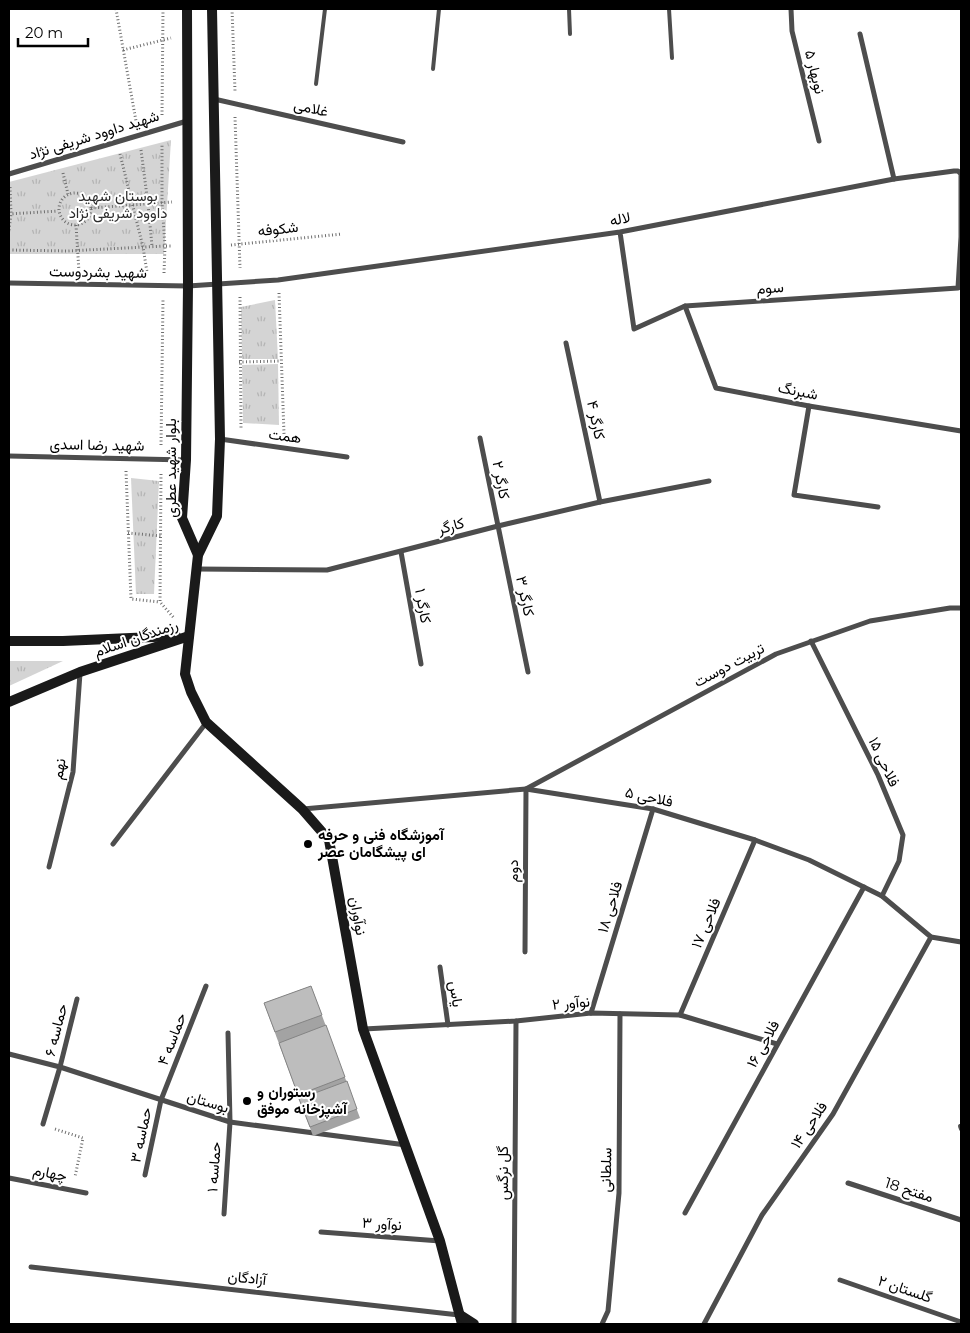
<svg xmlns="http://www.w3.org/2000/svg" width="970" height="1333" font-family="Montserrat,Vazirmatn,sans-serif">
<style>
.park{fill:url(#park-tufts)}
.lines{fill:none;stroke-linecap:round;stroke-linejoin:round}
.path{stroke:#6f6f6f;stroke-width:3;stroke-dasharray:1 2.5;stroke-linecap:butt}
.lane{stroke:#4d4d4d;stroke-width:4}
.street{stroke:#4d4d4d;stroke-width:5}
.secondary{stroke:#1a1a1a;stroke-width:10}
.wall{fill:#a3a3a3}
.building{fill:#bdbdbd;stroke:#848484}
.poi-dot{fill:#000;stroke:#fff;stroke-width:2}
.labels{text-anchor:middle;stroke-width:4;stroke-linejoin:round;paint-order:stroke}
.street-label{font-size:15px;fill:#000;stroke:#fff}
.park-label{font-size:15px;fill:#2b2b2b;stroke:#fff}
.poi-label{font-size:15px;font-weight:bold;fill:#000;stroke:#fff;text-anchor:start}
</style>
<defs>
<pattern id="park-tufts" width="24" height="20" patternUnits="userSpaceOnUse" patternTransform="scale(1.25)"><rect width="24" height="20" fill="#d4d4d4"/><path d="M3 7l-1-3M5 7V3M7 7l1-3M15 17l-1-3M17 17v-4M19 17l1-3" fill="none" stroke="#b4b4b4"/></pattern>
</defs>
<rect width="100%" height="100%" fill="#fff"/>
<g class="park">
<polygon points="171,140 164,254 9,254 9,182"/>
<polygon points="275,300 278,359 242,359 241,307"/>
<polygon points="278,364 279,425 243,423 242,365"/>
<polygon points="131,478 159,481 154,594 136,594"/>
<polygon points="9,661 63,661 9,686"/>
</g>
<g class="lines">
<g class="path">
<polyline points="116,9 136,121"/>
<polyline points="232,9 235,91"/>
<polyline points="123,50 171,38"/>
<polyline points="162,115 163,9"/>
<polyline points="235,117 240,268"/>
<polyline points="141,150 148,204 152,246"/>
<polyline points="120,154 143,247 147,272"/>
<polyline points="63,173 68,194"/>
<circle cx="75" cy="209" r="16"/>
<polyline points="91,208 172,202"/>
<polyline points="9,214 58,211"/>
<polyline points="76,225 79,272"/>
<polyline points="9,230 11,214 10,187"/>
<polyline points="231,245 342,234"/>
<polyline points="9,250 67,251 165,246 162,203 162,144"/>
<polyline points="164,273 165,246 172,246"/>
<polyline points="279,293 284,434"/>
<polyline points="240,297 241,428"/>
<polyline points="239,362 281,361"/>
<polyline points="161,445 163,299"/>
<polyline points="126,471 131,599 160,602"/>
<polyline points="161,474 160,602 174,618"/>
<polyline points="128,533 161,536"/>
<polyline points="55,1129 83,1138 75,1177"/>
</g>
<g class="lane">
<polyline points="569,9 570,34"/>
<polyline points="669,9 672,58"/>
<polyline points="433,69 439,9"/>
<polyline points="316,84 325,9"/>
<polyline points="960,1126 961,1129"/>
</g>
<g class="street">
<polyline points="791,9 792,31 819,141"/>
<polyline points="860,34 894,179"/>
<polyline points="214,99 403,142"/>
<polyline points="9,174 187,121"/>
<polyline points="9,283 188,286 278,280 620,232 894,179 954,171 958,171 961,174 961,237 958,288 685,306 634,329 620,232"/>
<polyline points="685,306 716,388 809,406 961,431"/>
<polyline points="566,343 600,502"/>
<polyline points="809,406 794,495 878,507"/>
<polyline points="480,438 528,672"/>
<polyline points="220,439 347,457"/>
<polyline points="9,456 186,460"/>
<polyline points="401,552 421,664"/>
<polyline points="197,569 327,570 498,526 600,502 709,481"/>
<polyline points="811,641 878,775 903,835 899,861 882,896"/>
<polyline points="303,809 526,789 653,809 755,840 809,860 882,896 931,937 961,942"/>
<polyline points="113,844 206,723"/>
<polyline points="49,867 73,772 80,673"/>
<polyline points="525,952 526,789 776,654 870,621 950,608 961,608"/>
<polyline points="440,967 448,1025"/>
<polyline points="591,1013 653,809"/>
<polyline points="680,1015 755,840"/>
<polyline points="364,1029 516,1021 591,1013 680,1015 777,1044"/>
<polyline points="9,1054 60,1067 230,1122 406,1145"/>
<polyline points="43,1124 60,1067 77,999"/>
<polyline points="145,1175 161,1100 206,986"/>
<polyline points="9,1178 86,1193"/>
<polyline points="848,1183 961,1220"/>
<polyline points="685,1213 864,887"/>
<polyline points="224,1214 230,1122 228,1033"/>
<polyline points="321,1232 440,1241"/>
<polyline points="31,1267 459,1315"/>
<polyline points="840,1280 961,1322"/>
<polyline points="514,1324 516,1021"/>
<polyline points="602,1324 608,1311 619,1193 620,1014"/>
<polyline points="704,1324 762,1215 833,1114 931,937"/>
</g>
<g class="secondary">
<polyline points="187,9 188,286 186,460 182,518 198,555"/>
<polyline points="212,9 220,439 217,516 198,555 185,674 191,692 206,722 302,809 329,840 363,1029 440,1241 462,1324"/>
<polyline points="9,641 63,641 176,636"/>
<polyline points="9,702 80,672 189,636"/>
<polyline points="460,1315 474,1324"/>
</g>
</g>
<polygon class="wall" points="311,986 360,1118 313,1136 264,1003"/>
<g class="building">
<polygon points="311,986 322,1015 275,1032 264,1003"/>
<polygon points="326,1025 345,1077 298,1095 279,1043"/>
<polygon points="347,1081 357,1109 310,1127 299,1099"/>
</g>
<g class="poi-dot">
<circle cx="308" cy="844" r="5"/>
<circle cx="247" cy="1101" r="5"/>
</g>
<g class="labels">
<g class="street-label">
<text transform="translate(815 72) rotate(76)" y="5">نوبهار ۵</text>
<text transform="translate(311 108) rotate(13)" y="5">غلامی</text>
<text transform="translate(94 135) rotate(-17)" y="5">شهید داوود شریفی نژاد</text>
<text transform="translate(620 219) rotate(-10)" y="5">لاله</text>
<text transform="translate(278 229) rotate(-6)" y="5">شکوفه</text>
<text transform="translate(98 272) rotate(1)" y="5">شهید بشردوست</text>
<text transform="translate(770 288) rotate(-4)" y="5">سوم</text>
<text transform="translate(798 391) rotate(11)" y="5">شبرنگ</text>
<text transform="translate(596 420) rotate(78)" y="5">کارگر ۴</text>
<text transform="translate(285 436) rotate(8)" y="5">همت</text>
<text transform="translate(97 445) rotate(1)" y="5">شهید رضا اسدی</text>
<text transform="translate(171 468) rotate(-90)" y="5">بلوار شهید عطری</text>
<text transform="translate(501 480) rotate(79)" y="5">کارگر ۲</text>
<text transform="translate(451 526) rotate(-15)" y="5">کارگر</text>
<text transform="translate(525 596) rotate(78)" y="5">کارگر ۳</text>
<text transform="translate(423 606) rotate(80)" y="5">کارگر ۱</text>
<text transform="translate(136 638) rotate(-19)" y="5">رزمندگان اسلام</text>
<text transform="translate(729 665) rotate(-28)" y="5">تربیت دوست</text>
<text transform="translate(884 762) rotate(65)" y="5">فلاحی ۱۵</text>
<text transform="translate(59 769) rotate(-81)" y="5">نهم</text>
<text transform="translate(649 797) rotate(12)" y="5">فلاحی ۵</text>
<text transform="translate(513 871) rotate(-90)" y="5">دوم</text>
<text transform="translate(610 907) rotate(-73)" y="5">فلاحی ۱۸</text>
<text transform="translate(358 916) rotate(80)" y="5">نوآوران</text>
<text transform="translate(706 923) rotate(-67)" y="5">فلاحی ۱۷</text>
<text transform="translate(456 994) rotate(82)" y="5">یاس</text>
<text transform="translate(571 1003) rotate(-5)" y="5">نوآور ۲</text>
<text transform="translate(56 1030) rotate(-76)" y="5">حماسه ۶</text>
<text transform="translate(172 1039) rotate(-69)" y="5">حماسه ۴</text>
<text transform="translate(763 1044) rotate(-61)" y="5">فلاحی ۱۶</text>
<text transform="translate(208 1102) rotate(17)" y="5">بوستان</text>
<text transform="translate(809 1125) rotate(-56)" y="5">فلاحی ۱۴</text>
<text transform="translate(141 1135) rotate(-78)" y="5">حماسه ۳</text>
<text transform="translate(214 1167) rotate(-86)" y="5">حماسه ۱</text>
<text transform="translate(606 1170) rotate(-89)" y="5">سلطانی</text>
<text transform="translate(50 1173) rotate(11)" y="5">چهارم</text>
<text transform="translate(503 1173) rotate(-90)" y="5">گل نرگس</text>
<text transform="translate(909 1190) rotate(18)" y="5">مفتح 18</text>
<text transform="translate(382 1224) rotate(4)" y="5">نوآور ۳</text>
<text transform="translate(247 1278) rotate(6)" y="5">آزادگان</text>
<text transform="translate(905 1289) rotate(19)" y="5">گلستان ۲</text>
</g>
<g class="park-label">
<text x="118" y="201">بوستان شهید<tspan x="118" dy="17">داوود شریفی نژاد</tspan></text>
</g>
<g class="poi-label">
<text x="318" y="840">آموزشگاه فنی و حرفه<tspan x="318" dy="17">ای پیشگامان عصر</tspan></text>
<text x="257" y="1097">رستوران و<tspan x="257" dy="17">آشپزخانه موفق</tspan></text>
</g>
</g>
<rect width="970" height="1333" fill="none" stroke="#000000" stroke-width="20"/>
<path d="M18 38v8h70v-8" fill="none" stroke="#000000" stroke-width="2.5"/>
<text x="25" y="38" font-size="15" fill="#000000" stroke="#ffffff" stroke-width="4" paint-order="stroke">20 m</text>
</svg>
